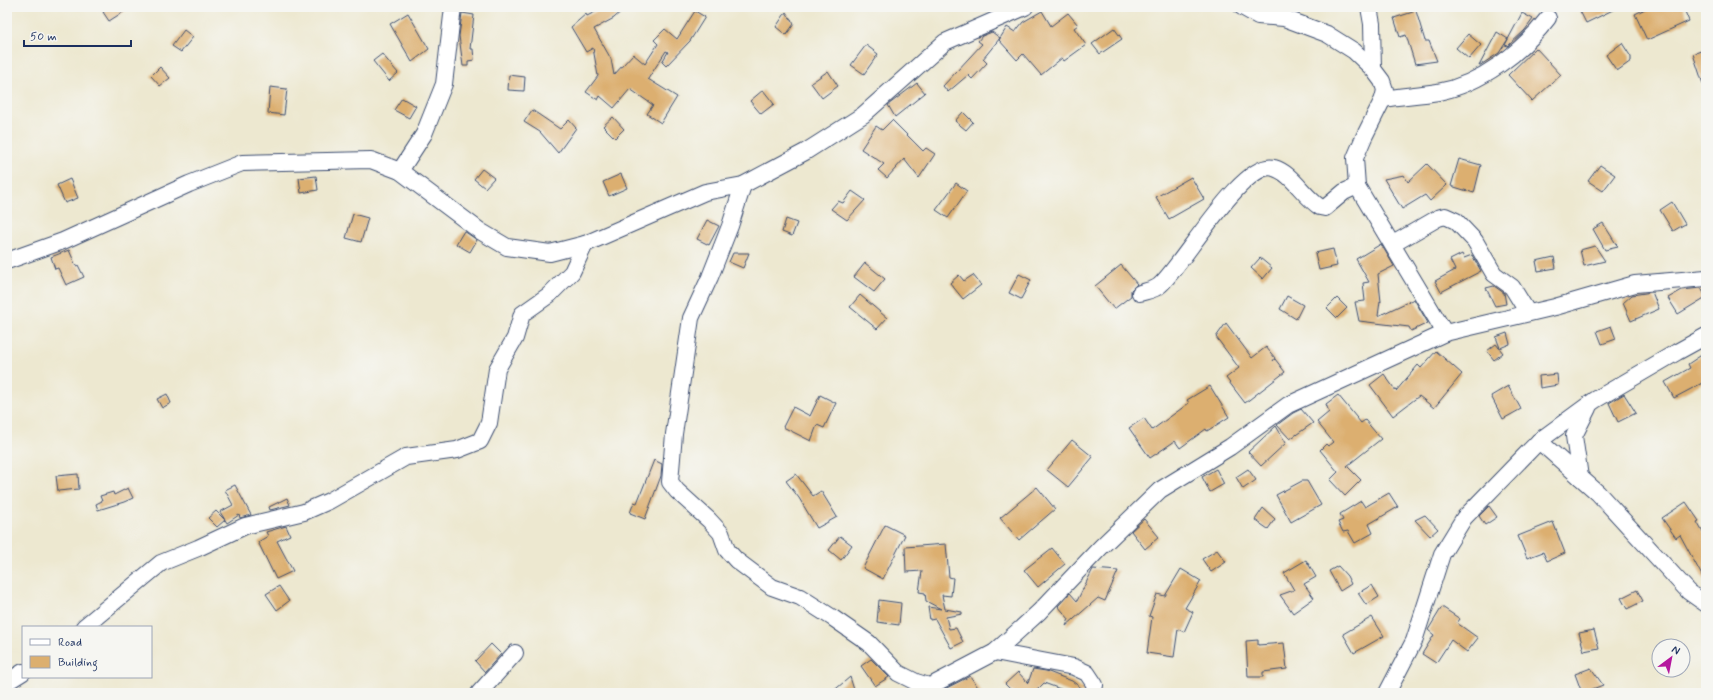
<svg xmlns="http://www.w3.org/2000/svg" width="1713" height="700" font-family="Mynerve,sans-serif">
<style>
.building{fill:#dcaf6f}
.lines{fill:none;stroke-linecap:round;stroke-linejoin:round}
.street-casing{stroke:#3a4b6f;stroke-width:18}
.street{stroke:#fff;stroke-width:16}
</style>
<rect width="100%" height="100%" fill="#f6f6f2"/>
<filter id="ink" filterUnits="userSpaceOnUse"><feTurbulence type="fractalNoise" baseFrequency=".025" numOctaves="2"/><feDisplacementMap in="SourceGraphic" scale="8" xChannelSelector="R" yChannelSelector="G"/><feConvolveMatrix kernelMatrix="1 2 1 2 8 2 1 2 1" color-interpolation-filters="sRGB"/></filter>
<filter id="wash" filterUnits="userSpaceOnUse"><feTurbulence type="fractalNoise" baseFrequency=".012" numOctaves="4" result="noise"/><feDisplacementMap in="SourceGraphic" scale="16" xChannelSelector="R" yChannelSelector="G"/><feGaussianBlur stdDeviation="0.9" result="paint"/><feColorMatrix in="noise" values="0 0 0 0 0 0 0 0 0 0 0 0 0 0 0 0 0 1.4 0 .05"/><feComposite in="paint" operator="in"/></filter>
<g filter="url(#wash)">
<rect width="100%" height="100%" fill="#ede8d0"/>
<g id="blocks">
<g class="building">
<polygon points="110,7 131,7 109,21 103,12"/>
<polygon points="605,7 626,7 614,18 594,29 611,59 614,75 633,54 645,64 658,44 654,40 665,29 677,39 695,11 705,17 690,41 666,66 662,62 668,52 666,51 648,79 677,97 661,123 647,114 653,105 630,89 614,108 600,96 598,100 586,92 598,76 593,48 586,52 571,27 586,14 587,16"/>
<polygon points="1578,7 1619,7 1586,23"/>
<polygon points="1649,7 1683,7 1689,21 1647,40 1635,14"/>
<polygon points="1042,11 1051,26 1068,13 1078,25 1074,28 1086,45 1064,61 1062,58 1041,75 1023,54 1017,60 999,40 1007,27 1015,32 1023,22"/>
<polygon points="1416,11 1425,41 1429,41 1437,61 1415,64 1406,35 1400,37 1394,18"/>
<polygon points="786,12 794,24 786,35 776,27"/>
<polygon points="408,13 429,49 412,62 390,24"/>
<polygon points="462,13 474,15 470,49 473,49 474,60 468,61 468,66 463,66 459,36"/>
<polygon points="1522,13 1533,19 1525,30 1508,46 1505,45"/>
<polygon points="1114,28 1122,39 1100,54 1092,44"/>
<polygon points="184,30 193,37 181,52 172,46"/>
<polygon points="992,32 1000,38 983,59 987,63 972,79 968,75 948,92 943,86 982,44 978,41 982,36"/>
<polygon points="1497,32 1508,39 1499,53 1479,66"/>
<polygon points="1468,34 1481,45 1469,59 1456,48"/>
<polygon points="1622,43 1631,57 1631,61 1617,71 1606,55"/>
<polygon points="866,45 878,54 864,74 851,65"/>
<polygon points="1536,48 1561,75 1532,101 1508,75"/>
<polygon points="1706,49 1706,86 1704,87 1693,54"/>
<polygon points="382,54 398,73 389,81 373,61"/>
<polygon points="160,67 170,78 160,86 151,76"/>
<polygon points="828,71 838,86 822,98 811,83"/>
<polygon points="509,75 525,77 524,91 508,90"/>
<polygon points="917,83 925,93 895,117 888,105"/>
<polygon points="270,87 287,89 284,115 268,113"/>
<polygon points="763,90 774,104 761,114 750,101"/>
<polygon points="402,98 416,106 409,118 394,110"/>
<polygon points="532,110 560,129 569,120 576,128 558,153 540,132 524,122"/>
<polygon points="963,112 973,122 966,130 955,121"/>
<polygon points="613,117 624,129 615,138 603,126"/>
<polygon points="892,120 923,151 926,148 935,154 919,178 904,159 887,178 878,170 884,164 861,149 876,126 882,130"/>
<polygon points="1459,159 1481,165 1474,193 1451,186"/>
<polygon points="1427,164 1447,185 1430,201 1425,195 1402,209 1384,179 1404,175 1408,182"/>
<polygon points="1600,165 1615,175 1603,191 1588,181"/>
<polygon points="482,169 494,178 485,188 474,179"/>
<polygon points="621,174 627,188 609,196 603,182"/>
<polygon points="316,176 318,190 301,193 299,178"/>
<polygon points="1191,177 1204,199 1169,219 1156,197"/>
<polygon points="70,179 78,198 65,203 57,185"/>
<polygon points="956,183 967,191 948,218 936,210"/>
<polygon points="852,191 865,200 847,220 831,209 838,201 843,203"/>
<polygon points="1672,202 1685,224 1673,231 1660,210"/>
<polygon points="353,214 368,218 361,242 346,238"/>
<polygon points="786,219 797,223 792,236 782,232"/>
<polygon points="707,220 719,226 709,245 697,239"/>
<polygon points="1603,223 1618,247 1605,250 1593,229"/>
<polygon points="464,231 477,240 470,252 456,244"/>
<polygon points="1381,244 1394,266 1378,274 1381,302 1380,301 1378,316 1414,299 1428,323 1411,331 1409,327 1359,321 1355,302 1365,301 1363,283 1369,282 1356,259"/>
<polygon points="1595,246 1605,261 1584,266 1580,250"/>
<polygon points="1333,249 1337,266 1319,270 1315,253"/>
<polygon points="69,250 76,266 78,265 84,277 66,285 58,268 55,269 51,257"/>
<polygon points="733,253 749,253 743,268 729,262"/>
<polygon points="1462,254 1464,258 1472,255 1481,271 1441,292 1435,281 1455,270 1450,260"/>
<polygon points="1554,257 1556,268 1538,271 1536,261"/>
<polygon points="1260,258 1272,268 1263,279 1251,268"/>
<polygon points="865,263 885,279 874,292 854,277"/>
<polygon points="1121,265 1137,284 1131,290 1131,296 1114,309 1095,286"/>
<polygon points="1019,274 1031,280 1021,299 1009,293"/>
<polygon points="959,275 964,281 973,275 981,285 963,299 950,283"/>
<polygon points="1494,286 1504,293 1506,304 1495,306 1486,288"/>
<polygon points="1701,288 1706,297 1678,314 1668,298 1682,290"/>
<polygon points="1652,292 1659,309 1631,321 1623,303 1632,295"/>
<polygon points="860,295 887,318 877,329 850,307"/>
<polygon points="1287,296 1303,305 1296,319 1280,309"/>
<polygon points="1337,298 1347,308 1337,318 1327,308"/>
<polygon points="1226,323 1252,358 1266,347 1275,358 1273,361 1275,359 1285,372 1245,403 1226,378 1239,368 1216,337"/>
<polygon points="1611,326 1616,339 1602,344 1597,331"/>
<polygon points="1507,333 1510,344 1500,348 1496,337"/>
<polygon points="1496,344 1503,353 1494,360 1487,351"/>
<polygon points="1436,351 1462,374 1434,408 1419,396 1393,416 1370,385 1384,374 1396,391 1418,365 1421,368"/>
<polygon points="1706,352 1706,381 1674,398 1665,382 1690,368 1688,364"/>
<polygon points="1557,374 1558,385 1540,388 1539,376"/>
<polygon points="1210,386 1229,417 1207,431 1206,429 1180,448 1175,441 1150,458 1129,428 1144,418 1152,430 1189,403 1187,400"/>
<polygon points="1508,386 1521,409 1503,419 1491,396"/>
<polygon points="167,394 171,403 162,408 157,399"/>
<polygon points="1624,394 1636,413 1618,422 1609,403"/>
<polygon points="820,395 836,403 824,428 817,425 811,441 783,427 793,407 810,416"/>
<polygon points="1338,395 1361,423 1365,420 1381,439 1347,466 1361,480 1345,496 1330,480 1338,472 1320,450 1326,444 1328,446 1333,442 1317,422 1329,412 1326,404"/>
<polygon points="1301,409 1313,423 1290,439 1277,425 1293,413"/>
<polygon points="1276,426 1286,443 1261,466 1248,452"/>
<polygon points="1072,440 1093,457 1068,487 1047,470"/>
<polygon points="654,460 662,464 661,476 645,519 630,513 634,502 637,503"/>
<polygon points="1216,469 1224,484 1210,492 1202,477"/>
<polygon points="1248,469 1256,480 1243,489 1236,477"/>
<polygon points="78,474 79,489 58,491 56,476"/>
<polygon points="796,474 813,496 821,491 837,517 817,528 799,498 786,481"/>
<polygon points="1302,481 1307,481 1321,505 1291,522 1276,495"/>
<polygon points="235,485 251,515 240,518 239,515 227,523 220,512 233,505 225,490"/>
<polygon points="1037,487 1055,509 1019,540 1000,518"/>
<polygon points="128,488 133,498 124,502 98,510 96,504 102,501 100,496 113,492 114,495"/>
<polygon points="1389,493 1398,507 1369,524 1373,533 1355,543 1348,531 1343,532 1338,522 1343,520 1340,514 1361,501 1365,507"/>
<polygon points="287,498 290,505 270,510 269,507"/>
<polygon points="1686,502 1699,521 1697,522 1706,538 1706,583 1680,535 1676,538 1662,518"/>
<polygon points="1489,506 1497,517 1485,525 1479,516"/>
<polygon points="1263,508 1275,519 1268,529 1255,520"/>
<polygon points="216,511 225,520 217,527 208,518"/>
<polygon points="1425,515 1438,529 1430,536 1415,520"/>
<polygon points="1144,519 1159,537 1145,549 1131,531"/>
<polygon points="1553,522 1565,553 1547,561 1543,552 1527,558 1518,536"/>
<polygon points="885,525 905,535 883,579 863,568"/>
<polygon points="286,526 290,535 277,541 293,571 276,579 258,542 268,536 266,532"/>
<polygon points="840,536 852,545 841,560 829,550"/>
<polygon points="946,544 949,577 953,578 951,596 942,595 945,609 962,612 962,614 946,617 949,629 956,628 963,642 951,648 935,619 930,620 928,607 941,609 926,601 925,593 919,592 922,571 906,572 905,547"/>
<polygon points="1052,548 1065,564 1038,587 1024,570"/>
<polygon points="1217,550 1226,562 1211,572 1202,559"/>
<polygon points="1306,560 1316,577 1304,584 1314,598 1293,613 1280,595 1294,590 1284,573"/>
<polygon points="1338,566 1347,576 1351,584 1340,591 1329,571"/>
<polygon points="1093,569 1118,571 1105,601 1098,598 1066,626 1069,619 1058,606 1070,593 1077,601"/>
<polygon points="1181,569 1201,581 1185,608 1193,612 1184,632 1178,629 1174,657 1147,653 1152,617 1149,616 1157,594 1165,596"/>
<polygon points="1372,585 1379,597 1366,605 1358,593"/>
<polygon points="279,586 289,601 277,610 266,594"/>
<polygon points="1637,590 1643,601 1627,609 1621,598"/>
<polygon points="879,600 901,603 899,625 877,622"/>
<polygon points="1442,607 1460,619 1457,623 1478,638 1467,652 1451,640 1436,663 1422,654 1434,635 1428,630"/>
<polygon points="1372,617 1384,636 1354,653 1343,634"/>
<polygon points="1594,630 1599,648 1584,651 1579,633"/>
<polygon points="1258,640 1258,645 1284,643 1287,669 1263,672 1263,677 1248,677 1246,641"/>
<polygon points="491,644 501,654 485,672 475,661"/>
<polygon points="871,659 889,677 875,686 861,666"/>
<polygon points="1591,668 1603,685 1582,693 1575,674"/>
<polygon points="1033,669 1046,671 1072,681 1084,690 1084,693 1071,693 1044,683 1036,691 1039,693 1014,693 1005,684 1018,672 1028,683"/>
<polygon points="970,676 982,693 937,693"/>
<polygon points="850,677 855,693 831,693"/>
</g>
</g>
</g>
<g filter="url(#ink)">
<use href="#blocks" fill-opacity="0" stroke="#3a4b6f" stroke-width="1"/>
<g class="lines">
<g class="street-casing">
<g id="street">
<polyline points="1242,7 1258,16 1284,18 1327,34 1354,51 1373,69 1382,81 1385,90 1383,99 1364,137 1355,158 1357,186 1445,333"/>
<polyline points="1369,7 1372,24 1373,69"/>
<path d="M 1383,99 C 1401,96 1420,95 1438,92 C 1481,84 1522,52 1548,18"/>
<polyline points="400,171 424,134 444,84 453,7"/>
<polyline points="743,185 730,226 710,277 691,318 674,434 670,482 677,491 709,520 721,533 727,550 736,560 772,587 800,597 833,618 869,643 898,673 916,682 929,686"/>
<polyline points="1393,244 1438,218 1445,216 1456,221 1475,241 1494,274 1512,287 1528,313"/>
<polyline points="7,261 63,241 189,184 242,163 371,160 400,171 480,231 507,247 550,253 585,244 705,192 743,185 805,152 863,115 945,42 1025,7"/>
<path d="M 1140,293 C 1146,291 1155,290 1160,285 C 1182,266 1244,158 1274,168 C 1292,173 1304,197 1320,207 L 1325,208 L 1344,192 L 1357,186"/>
<polyline points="1539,441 1598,493 1689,592 1706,604"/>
<polyline points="1580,477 1574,436 1588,408"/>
<polyline points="84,627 161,563 198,548 245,526 304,512 329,501 406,457 457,450 480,441 489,423 497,369 515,338 522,314 549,295 572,272 585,244"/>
<polyline points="995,652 1074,667 1087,673 1095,685 1093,693"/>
<polyline points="7,682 23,672"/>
<polyline points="479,693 515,653"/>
<polyline points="917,693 995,652 1039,612 1101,547 1160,490 1230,447 1288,405 1445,333 1555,307 1635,284 1706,278"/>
<polyline points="1387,693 1414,641 1442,554 1464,518 1539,441 1595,400 1677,352 1706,336"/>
</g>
</g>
<use href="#street" class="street"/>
</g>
</g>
<rect width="1713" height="700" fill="none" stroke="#f6f6f2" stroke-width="24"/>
<rect x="22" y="626" width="130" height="52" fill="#f6f6f2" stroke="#9ea6b7"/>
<rect x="30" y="639" width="20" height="6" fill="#ffffff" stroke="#9ea6b7"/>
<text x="58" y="646" font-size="12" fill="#1b2f5e">Road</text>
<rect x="30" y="656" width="20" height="12" fill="#dcaf6f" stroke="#9ea6b7"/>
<text x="58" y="666" font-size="12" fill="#1b2f5e">Building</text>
<g transform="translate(1671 658) rotate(32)"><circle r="19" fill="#f6f6f2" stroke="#9ea6b7"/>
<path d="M0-3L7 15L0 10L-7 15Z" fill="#b5179e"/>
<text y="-6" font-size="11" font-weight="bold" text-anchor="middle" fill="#1b2f5e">N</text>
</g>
<path d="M24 40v6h107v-6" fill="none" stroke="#1b2f5e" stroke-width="2"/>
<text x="30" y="40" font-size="12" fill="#1b2f5e" stroke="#f6f6f2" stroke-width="3" paint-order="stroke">50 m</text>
</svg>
